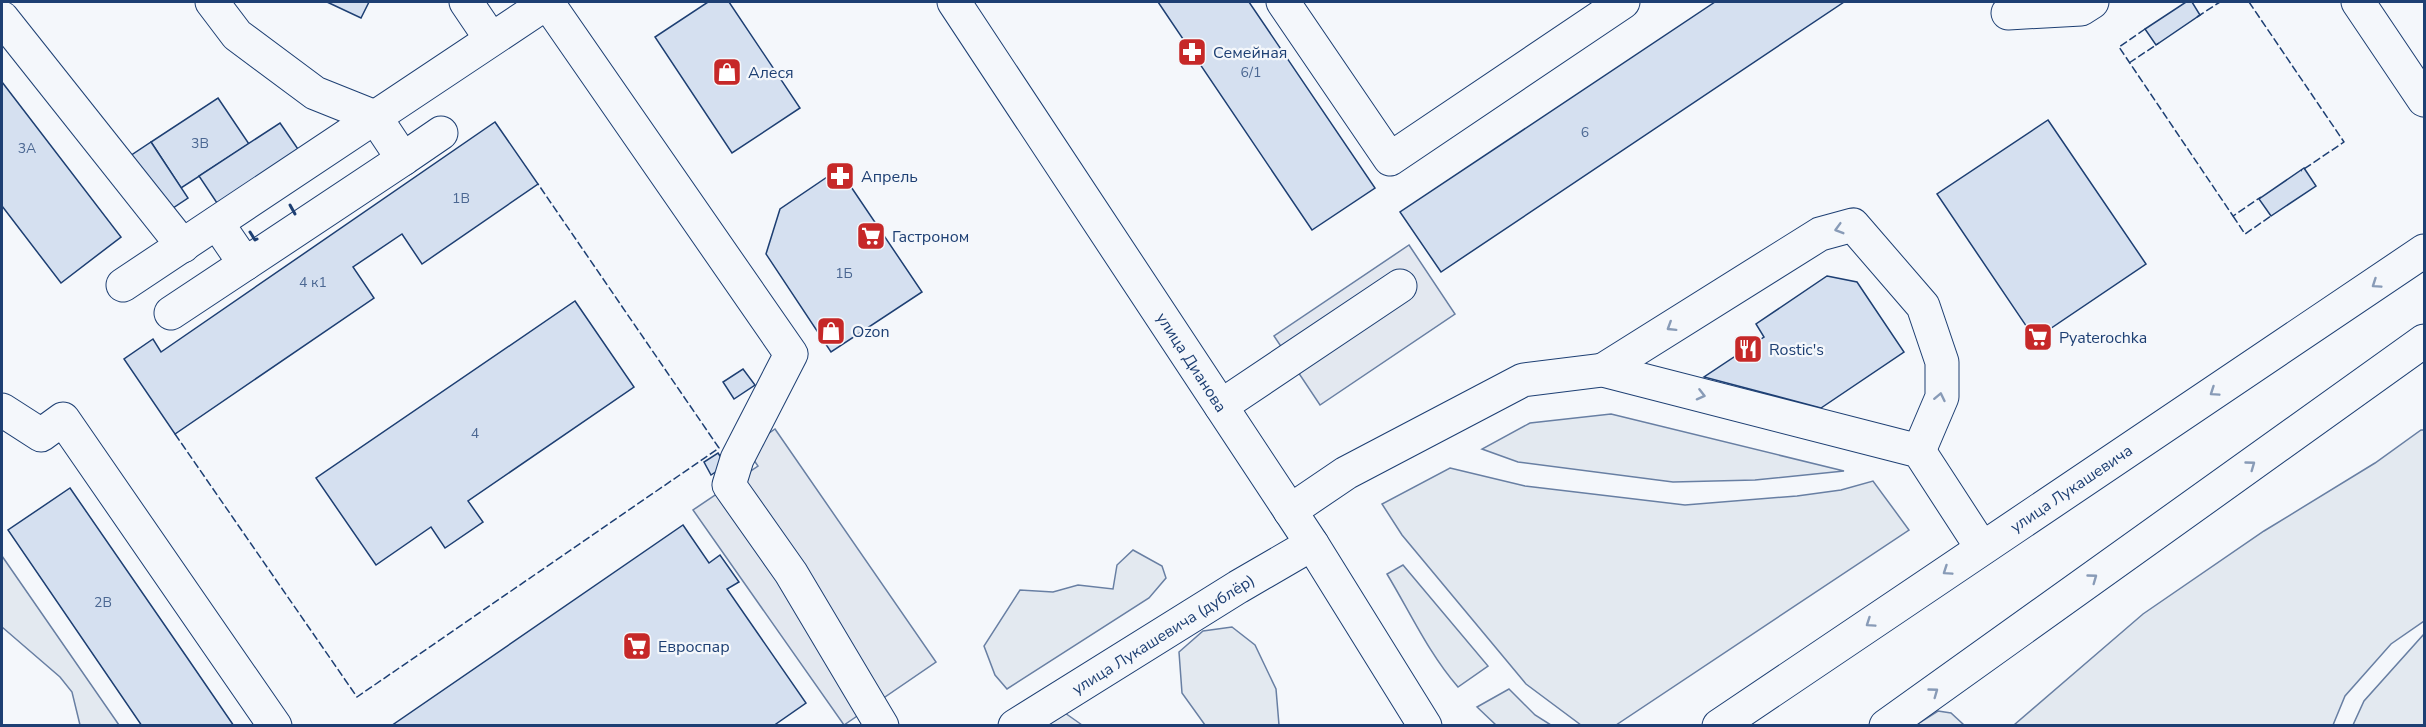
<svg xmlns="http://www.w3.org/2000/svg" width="2426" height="727" font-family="'Nunito Sans',sans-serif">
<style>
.green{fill:#e3e9f0;stroke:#687fa3;stroke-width:1.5}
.parking{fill:#e3e8f0;stroke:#687fa3;stroke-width:1.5}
.building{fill:#d5e0f0;stroke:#1d3f73;stroke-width:1.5}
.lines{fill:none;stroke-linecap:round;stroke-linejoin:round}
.minor-casing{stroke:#1d3f73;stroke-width:35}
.major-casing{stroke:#1d3f73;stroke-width:35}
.minor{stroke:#f4f7fb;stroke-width:33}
.major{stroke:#f4f7fb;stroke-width:33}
.fence{stroke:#1d3f73;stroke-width:1.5;stroke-dasharray:8 3;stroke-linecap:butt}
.wall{stroke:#1d3f73;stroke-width:3}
.oneway{stroke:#889bb7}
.labels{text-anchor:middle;stroke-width:4.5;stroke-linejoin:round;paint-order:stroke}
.number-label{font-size:14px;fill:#4b6792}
.poi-label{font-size:16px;fill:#1d3f73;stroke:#f4f7fb;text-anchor:start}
.street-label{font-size:16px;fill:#1d3f73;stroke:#f4f7fb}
</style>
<rect width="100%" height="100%" fill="#f4f7fb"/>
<g class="green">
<polygon points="1611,414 1844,471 1755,480 1673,482 1518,462 1482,449 1530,423"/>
<polygon points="2421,430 2424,430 2424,621 2391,644 2345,696 2333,725 2014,725 2143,614 2264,531 2375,463"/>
<polygon points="1450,468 1525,486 1685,505 1797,496 1841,490 1873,481 1909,530 1616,725 1581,725 1526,684 1402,535 1382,504"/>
<polygon points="1133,550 1162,566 1166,578 1149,598 1007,689 995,675 984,646 1020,590 1053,592 1078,585 1113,589 1117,565"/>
<polygon points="2,556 119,725 80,725 72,692 60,677 2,627"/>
<path d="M 1403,565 L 1488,666 L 1458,687 C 1429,654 1410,612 1387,574 Z"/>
<polygon points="1232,627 1255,645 1276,689 1279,725 1205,725 1182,693 1179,652 1203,631"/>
<polygon points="2424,634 2424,725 2353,725 2364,701"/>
<polygon points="1509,689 1535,715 1551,725 1496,725 1477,707"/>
<polygon points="1938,711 1951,713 1964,725 1916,725"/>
<polygon points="1065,713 1082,725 1041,726"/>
</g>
<g class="parking">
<polygon points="1409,245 1455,314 1320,405 1274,336"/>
<polygon points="775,429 936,662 844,725 693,510 758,466 746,449"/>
</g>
<g class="building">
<polygon points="327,2 369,2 361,18"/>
<polygon points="708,2 729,2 800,108 732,153 655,37"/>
<polygon points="1158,2 1249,2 1375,188 1312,230"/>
<polygon points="1715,2 1844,2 1441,272 1400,212"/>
<polygon points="2186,2 2192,2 2200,15 2156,45 2145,29"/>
<polygon points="2,82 121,237 61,283 2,206"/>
<polygon points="218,98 249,144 181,188 151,142"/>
<polygon points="2048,120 2146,264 2035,339 1937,194"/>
<polygon points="495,122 538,184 422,264 402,234 353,267 374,298 175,434 124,359 153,339 161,352"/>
<polygon points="280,123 300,152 219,206 199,176"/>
<polygon points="151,142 188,198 164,214 127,158"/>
<polygon points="2304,168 2316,186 2271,216 2259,199"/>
<polygon points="839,169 922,292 831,352 766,254 780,209"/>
<polygon points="1827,276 1857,282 1904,352 1821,408 1704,377 1764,337 1756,324"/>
<polygon points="575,301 634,387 468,501 483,522 445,548 431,527 376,565 316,478"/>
<polygon points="743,369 755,385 734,399 723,382"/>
<polygon points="718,453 726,465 711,475 704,462"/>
<polygon points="70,488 186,656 234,726 142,726 8,530"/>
<polygon points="683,525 709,563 720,555 739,582 727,589 806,703 773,726 391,726"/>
</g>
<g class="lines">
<g class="minor-casing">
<g id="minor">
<polyline points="212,2 237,35 315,93 375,117 403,159 245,264 217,223"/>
<polyline points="466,2 491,39"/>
<polyline points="547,2 791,354 737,459 729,485 791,573 882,726"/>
<polyline points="1283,2 1390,159 1623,2"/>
<polyline points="2358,2 2424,100"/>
<polyline points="2008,13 2081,9 2092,2"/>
<polyline points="2,18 183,246"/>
<polyline points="403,159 441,133"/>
<polyline points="123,285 548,2"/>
<polyline points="171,313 245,264"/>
<polyline points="1603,370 1820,234 1853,225 1923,306 1942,362 1942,397 1919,451"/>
<polyline points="1221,406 1400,286"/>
<polyline points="2,410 41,435 63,419 275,726"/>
<polyline points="1290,511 1346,473 1523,380 1603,370 1919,451 1982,548"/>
<polyline points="1015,726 1238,587 1312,544"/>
</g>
</g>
<g class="major-casing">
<g id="major">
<polyline points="954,2 1312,544 1425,726"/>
<polyline points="1719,726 2424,251"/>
<polyline points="1886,726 2424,341"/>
</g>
</g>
<use href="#minor" class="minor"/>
<use href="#major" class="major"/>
<g class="fence">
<polyline points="2249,2 2344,142 2301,171"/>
<polyline points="2197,17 2220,2"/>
<polyline points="2145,29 2119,47 2233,216 2261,197"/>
<polyline points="2129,63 2159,43"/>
<polyline points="2233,216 2245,234 2271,216"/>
<polyline points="175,434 357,697 719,448 538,184"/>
</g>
<g class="wall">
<polyline points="290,205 295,214"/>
<polyline points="250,232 255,240 257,239"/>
</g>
</g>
<defs><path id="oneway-chevron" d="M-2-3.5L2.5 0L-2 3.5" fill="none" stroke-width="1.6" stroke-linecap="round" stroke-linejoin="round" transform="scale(1.5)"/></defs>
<g class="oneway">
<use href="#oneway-chevron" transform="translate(1839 229) rotate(164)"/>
<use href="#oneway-chevron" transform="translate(2376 284) rotate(146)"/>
<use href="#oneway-chevron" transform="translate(1671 327) rotate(148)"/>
<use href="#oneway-chevron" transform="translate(2214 392) rotate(146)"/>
<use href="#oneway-chevron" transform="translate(1701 395) rotate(14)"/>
<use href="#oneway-chevron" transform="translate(1940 397) rotate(-78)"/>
<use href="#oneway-chevron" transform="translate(2251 465) rotate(-36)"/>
<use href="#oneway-chevron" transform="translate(1947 571) rotate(146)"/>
<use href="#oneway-chevron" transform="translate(2093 578) rotate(-36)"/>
<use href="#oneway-chevron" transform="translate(1870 623) rotate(146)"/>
<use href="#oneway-chevron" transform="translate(1934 692) rotate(-36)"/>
</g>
<defs>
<g id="pharmacy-square" transform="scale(1.5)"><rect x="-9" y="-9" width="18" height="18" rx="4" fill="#c62828" stroke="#f4f7fb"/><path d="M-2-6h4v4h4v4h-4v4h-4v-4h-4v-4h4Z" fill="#fff"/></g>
<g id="shop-square" transform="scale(1.5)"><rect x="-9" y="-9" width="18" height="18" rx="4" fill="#c62828" stroke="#f4f7fb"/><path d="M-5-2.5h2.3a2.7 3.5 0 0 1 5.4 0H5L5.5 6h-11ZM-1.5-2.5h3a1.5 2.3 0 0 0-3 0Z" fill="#fff"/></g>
<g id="supermarket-square" transform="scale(1.5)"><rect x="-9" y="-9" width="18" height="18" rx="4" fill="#c62828" stroke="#f4f7fb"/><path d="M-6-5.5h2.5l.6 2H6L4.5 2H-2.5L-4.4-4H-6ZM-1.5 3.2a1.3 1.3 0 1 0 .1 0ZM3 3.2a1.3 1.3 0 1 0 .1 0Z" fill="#fff"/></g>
<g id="restaurant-square" transform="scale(1.5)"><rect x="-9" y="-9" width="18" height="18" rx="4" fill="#c62828" stroke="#f4f7fb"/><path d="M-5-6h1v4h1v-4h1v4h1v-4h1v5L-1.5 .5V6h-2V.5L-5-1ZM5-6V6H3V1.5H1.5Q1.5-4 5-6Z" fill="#fff"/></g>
</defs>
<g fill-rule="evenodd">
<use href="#pharmacy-square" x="1192" y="52"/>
<use href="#shop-square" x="727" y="72"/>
<use href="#pharmacy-square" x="840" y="176"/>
<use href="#supermarket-square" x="871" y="236"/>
<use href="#shop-square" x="831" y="331"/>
<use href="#supermarket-square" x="2038" y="337"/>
<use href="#restaurant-square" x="1748" y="349"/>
<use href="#supermarket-square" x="637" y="646"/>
</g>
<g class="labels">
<g class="number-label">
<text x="1251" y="77">6/1</text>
<text x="1585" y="137">6</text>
<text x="200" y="148">3В</text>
<text x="27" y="153">3А</text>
<text x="461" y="203">1В</text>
<text x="844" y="278">1Б</text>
<text x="313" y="287">4 к1</text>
<text x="475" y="438">4</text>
<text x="103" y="607">2В</text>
</g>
<g class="poi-label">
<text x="1213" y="58">Семейная</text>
<text x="748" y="78">Алеся</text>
<text x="861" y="182">Апрель</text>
<text x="892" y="242">Гастроном</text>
<text x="852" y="337">Ozon</text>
<text x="2059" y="343">Pyaterochka</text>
<text x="1769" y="355">Rostic's</text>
<text x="658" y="652">Евроспар</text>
</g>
<g class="street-label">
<text transform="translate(1192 362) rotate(57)" y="6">улица Дианова</text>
<text transform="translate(2071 488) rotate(-34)" y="6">улица Лукашевича</text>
<text transform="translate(1163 634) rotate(-32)" y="6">улица Лукашевича (дублёр)</text>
</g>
</g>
<rect width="2426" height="727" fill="none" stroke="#1d3f73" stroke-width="6"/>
</svg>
